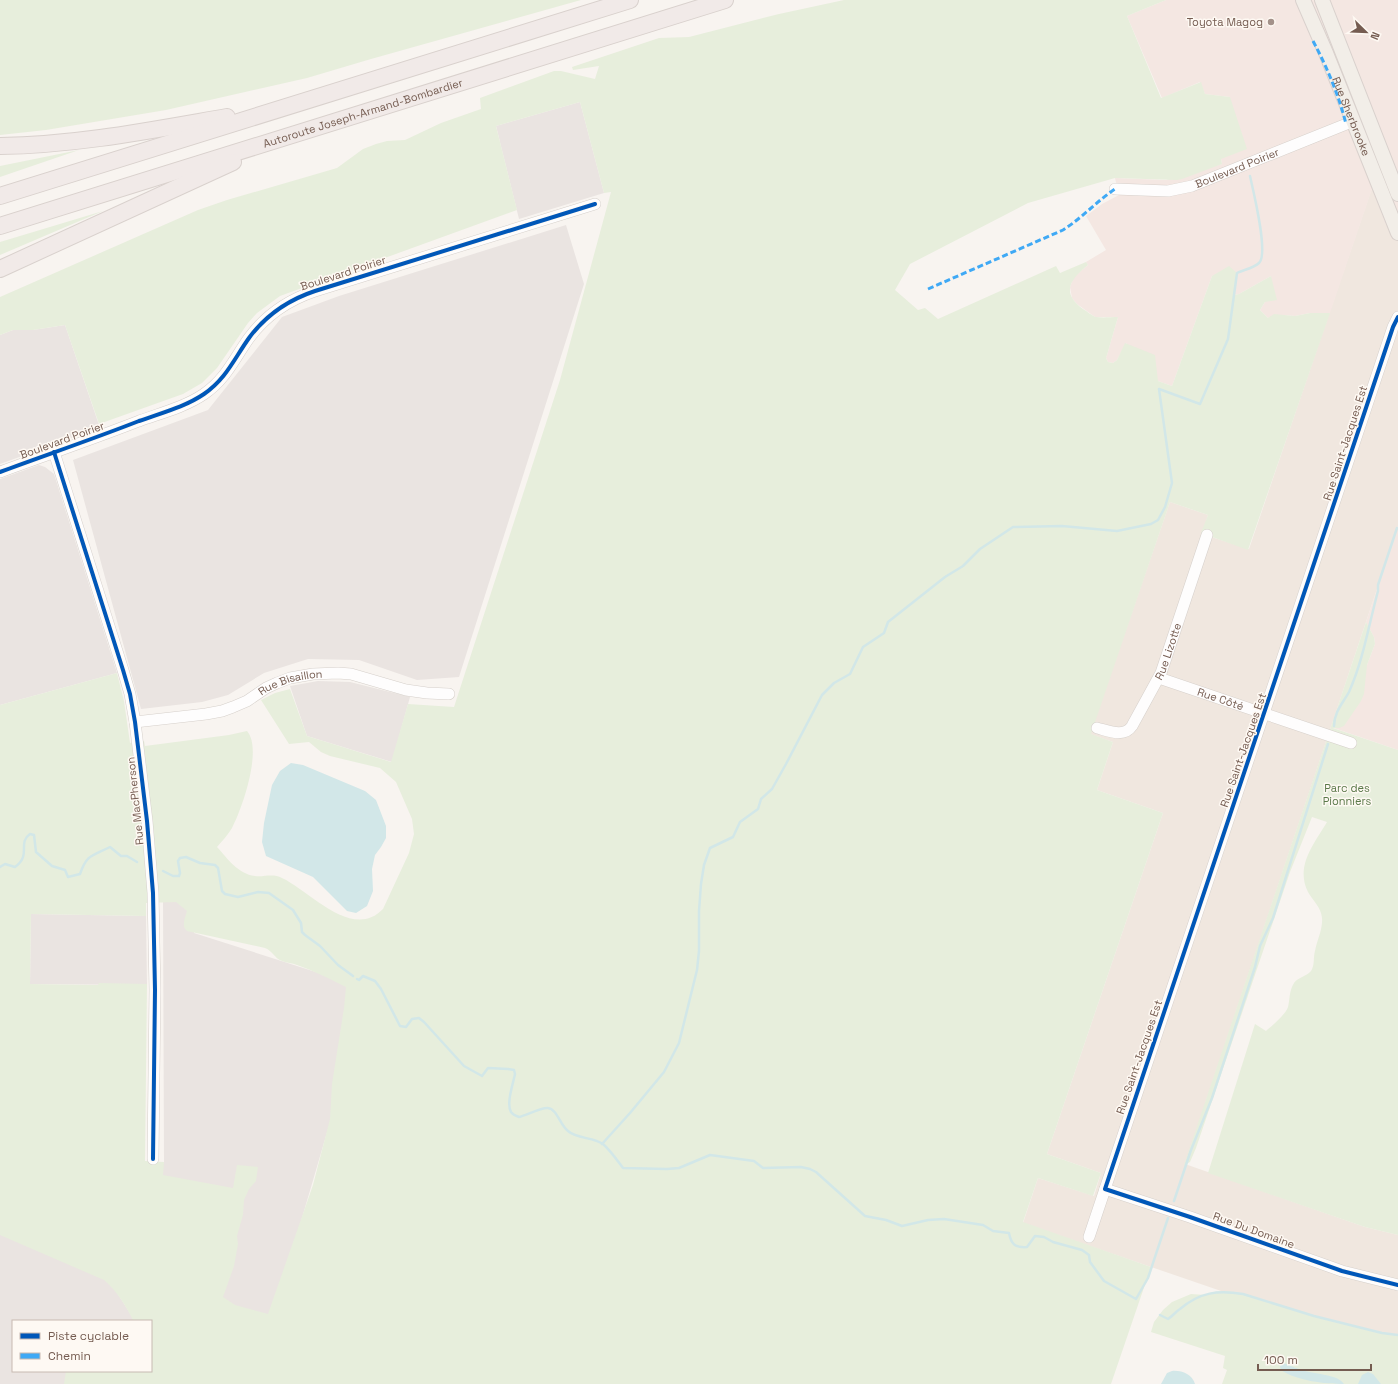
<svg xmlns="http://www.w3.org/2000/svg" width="1398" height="1384" font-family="'Space Grotesk',sans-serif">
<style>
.residential{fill:#f0e7df}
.commercial{fill:#f4e7e2}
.industrial{fill:#eae4e1}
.green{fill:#e7eedc;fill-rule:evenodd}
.water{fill:#d2e7e8}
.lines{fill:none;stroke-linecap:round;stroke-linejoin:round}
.stream{stroke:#d2e7e8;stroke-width:2.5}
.minor-casing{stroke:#d6d0cb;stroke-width:12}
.major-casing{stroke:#d9d1cd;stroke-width:16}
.highway-casing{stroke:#d9d1cd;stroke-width:18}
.minor{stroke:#fefdfd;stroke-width:11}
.major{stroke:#f2eee8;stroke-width:14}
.highway{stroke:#f1eae8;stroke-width:16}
.quiet{stroke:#3fa9f5;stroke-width:3;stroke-dasharray:6 3;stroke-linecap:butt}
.cycleway-casing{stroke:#fef9f3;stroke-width:6}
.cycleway{stroke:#0057b8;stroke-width:4}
.poi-dot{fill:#a39189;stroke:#fef9f3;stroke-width:1.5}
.labels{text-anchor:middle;stroke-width:3;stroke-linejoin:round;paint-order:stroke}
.poi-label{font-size:11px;fill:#755c51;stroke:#fef9f3;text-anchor:end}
.street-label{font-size:11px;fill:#755c51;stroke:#fef9f3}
.park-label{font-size:11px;fill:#5b794a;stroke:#fef9f3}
</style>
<rect width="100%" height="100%" fill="#f8f4f0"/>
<polygon class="residential" points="1372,188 1386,224 1398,220 1398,526 1185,1164 1365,1227 1398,1235 1398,1335 1382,1333 1314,1316 1243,1294 1224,1292 1023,1223 1038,1178 1094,1196 1101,1173 1047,1154 1163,813 1097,790 1113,742 1090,734 1170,502 1208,515 1202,534 1249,549"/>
<g class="commercial">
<polygon points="1166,0 1398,0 1398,220 1386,225 1372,189 1330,313 1310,313 1295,316 1283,315 1268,318 1260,310 1265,302 1271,276 1239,294 1234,295 1237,273 1212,276 1172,386 1158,381 1126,343 1117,360 1113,363 1108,362 1106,358 1107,355 1118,317 1095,317 1077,304 1072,298 1070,287 1073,279 1076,275 1088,265 1086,262 1106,250 1086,216 1102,204 1119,195 1115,178 1166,180 1222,164 1221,159 1230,97 1205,94 1200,82 1162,98 1127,16"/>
<polygon points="1398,526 1398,750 1331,727 1367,665 1375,644 1374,637 1366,622"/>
</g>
<g class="industrial">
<polygon points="580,102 604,193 519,219 496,126"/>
<polygon points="566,225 584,284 459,677 417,680 359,660 308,659 264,673 228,695 202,702 141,709 73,460 208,410 282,317 339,296"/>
<polygon points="65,325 100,428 0,464 0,335 13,330 33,330"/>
<polygon points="39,465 45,467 54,474 117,673 0,705 0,479"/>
<polygon points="318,681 350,682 410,697 392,762 307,736 290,686"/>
<polygon points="163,898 192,904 194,933 369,989 273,1317 186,1303 147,1194 164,1162"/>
<polygon points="31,914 146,916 147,985 30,984"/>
<polygon points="0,1228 107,1277 135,1321 13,1321 13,1371 99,1371 89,1384 0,1384"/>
</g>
<g class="green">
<polygon points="0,0 581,0 371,59 307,78 166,110 46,130 0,135"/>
<path d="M 844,0 L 1166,0 L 1127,16 L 1161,98 L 1201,82 L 1205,94 L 1230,97 L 1247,149 L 1221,159 L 1222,164 L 1182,179 L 1177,180 L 1115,178 L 1028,203 L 910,264 L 895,290 L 918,310 L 925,308 L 938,319 L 1056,266 L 1060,273 L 1086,262 L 1088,265 C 1071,279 1060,292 1083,309 C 1087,311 1092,316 1096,317 C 1103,318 1111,317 1118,317 L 1107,355 L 1106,358 L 1108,362 L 1113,363 L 1117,360 L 1125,343 L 1155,355 L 1158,381 L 1172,386 L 1212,276 L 1229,266 L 1237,273 L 1234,295 L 1239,294 L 1271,276 L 1277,300 L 1265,302 L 1260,310 L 1268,318 L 1274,314 L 1295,316 L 1310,313 L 1330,313 L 1248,550 L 1201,533 L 1208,515 L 1170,502 L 1091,734 L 1113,742 L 1097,790 L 1163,813 L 1047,1154 L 1101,1173 L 1093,1196 L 1038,1178 L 1023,1222 L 1151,1267 L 1111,1384 L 64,1384 L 66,1371 L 151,1371 L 151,1321 L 131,1321 L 133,1320 C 126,1306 116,1290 104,1280 L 0,1235 L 0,705 L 117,673 L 124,701 L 130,743 L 144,741 L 145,746 L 229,735 L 247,731 C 263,749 242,809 232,828 C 228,835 222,841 217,847 C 228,859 238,874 255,876 C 265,877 273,873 282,878 C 310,891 352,941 383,909 L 409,853 L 414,834 L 412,819 L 396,782 L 380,768 L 330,756 L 321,752 L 309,742 L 289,744 L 261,700 L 275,693 L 290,689 L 307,736 L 391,762 L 408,704 L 454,707 L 560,380 L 611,192 L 604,193 L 580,102 L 496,126 L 517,210 L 280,296 L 257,313 L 248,323 L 217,368 L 202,383 L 183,394 L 99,424 L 65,325 L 33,330 L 13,330 L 0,335 L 0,297 L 198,210 L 227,200 L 337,168 L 363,149 L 376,144 L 387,141 L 405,140 L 441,123 L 481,109 L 480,98 L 554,71 L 561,71 L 595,79 L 599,66 L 573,70 L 572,67 L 659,38 L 689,37 L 779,14 ZM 176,902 L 187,911 C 185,918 181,926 187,931 L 265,948 C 273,951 274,958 282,961 C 287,963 292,963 297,965 C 314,971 330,979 346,987 L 344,1008 L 332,1084 L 330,1119 L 313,1185 L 268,1314 L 235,1305 L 223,1297 L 234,1266 L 238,1244 L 237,1236 L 243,1215 L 244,1200 L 249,1189 L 256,1181 L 258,1167 L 237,1165 L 233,1188 L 163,1175 L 164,1162 L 145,1161 L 147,984 L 99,983 L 98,985 L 30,984 L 31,914 L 146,916 L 146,903 Z"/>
<polygon points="79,150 0,177 0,166"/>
<polygon points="103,211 0,255 0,242"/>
<path d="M 1366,622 L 1374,637 L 1375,644 L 1367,665 L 1364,694 L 1361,701 L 1344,726 L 1339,728 L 1333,728 L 1398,750 L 1398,1235 L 1365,1227 L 1208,1173 L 1255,1024 L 1266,1031 C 1272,1026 1286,1014 1288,1007 C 1290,999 1289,991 1294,983 C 1298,977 1306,977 1311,971 C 1315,965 1313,958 1315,951 C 1317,940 1323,929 1322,918 C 1321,907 1313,901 1308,892 C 1295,866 1314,844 1327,822 L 1312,817 L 1290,872 L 1196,1148 L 1190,1162 L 1184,1165 Z"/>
<path d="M 1227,1291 C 1249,1295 1269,1302 1290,1308 C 1325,1319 1362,1330 1398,1335 L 1398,1384 L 1222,1384 L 1227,1370 L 1223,1368 L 1225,1356 L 1151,1332 L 1154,1322 L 1163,1310 L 1172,1302 L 1191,1294 L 1205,1295 L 1214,1292 Z"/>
</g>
<g class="water">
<polygon points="291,763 303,765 365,791 376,800 386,826 386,838 381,847 375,855 372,869 373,891 367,906 356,913 347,911 313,877 266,856 262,842 264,823 272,785 280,771"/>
<path d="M 1284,1363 C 1291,1366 1298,1369 1305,1371 C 1316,1374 1339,1375 1344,1384 C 1326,1384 1297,1381 1281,1370 L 1280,1366 Z"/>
<path d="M 1172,1371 C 1181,1370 1192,1374 1195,1384 L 1161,1384 L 1167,1373 Z"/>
<polygon points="1368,1372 1373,1374 1381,1384 1358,1384 1362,1375"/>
</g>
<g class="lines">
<g class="stream">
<path d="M 1334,726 C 1334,712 1343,703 1349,692 C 1363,661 1369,624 1378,591 L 1378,585 L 1397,528"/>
<path d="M 0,867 L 5,864 L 15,867 C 32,855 17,843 30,834 L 34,835 L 36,852 L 52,866 L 65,870 L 68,877 L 80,874 C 87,854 92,856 110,847 L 121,856 L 127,856 L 137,862"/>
<polyline points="163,871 173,876 179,876 180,873 178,861 180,858 186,857 200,863 215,865 218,868 222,891 225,894 238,897 258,892 269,893 293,910 301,923 302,932 305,935 320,946 338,965 353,976"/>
<path d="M 357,979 L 359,980 L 363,976 L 375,981 L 381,989 L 400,1026 L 406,1027 L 412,1019 L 419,1018 L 424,1022 L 464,1066 L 482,1076 L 488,1068 L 508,1069 L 514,1070 L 515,1074 C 513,1084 506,1104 511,1112 C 513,1115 516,1116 519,1117 C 527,1115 542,1107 548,1108 C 557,1109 560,1125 568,1131 C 577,1139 593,1137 603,1144 C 610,1150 617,1160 623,1168 L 667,1169 L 679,1168 L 710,1155 L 754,1161 L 763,1168 L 801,1167 L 810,1169 L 816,1172 L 865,1216 L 886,1220 L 902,1226 L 928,1220 L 944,1219 L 983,1225 L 993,1231 L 1009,1233 C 1011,1244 1015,1248 1027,1247 L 1035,1236 L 1044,1237 L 1053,1242 L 1082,1250 L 1089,1255 L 1090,1262 L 1104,1281 L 1136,1299 L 1148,1278 L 1168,1218"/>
<path d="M 602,1144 L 630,1113 L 664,1072 L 679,1043 L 697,970 L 699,951 L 699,911 L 701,884 L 704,865 L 710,848 L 733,837 L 740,822 L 758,809 L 761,799 L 772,789 L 786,764 L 822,695 L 834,683 L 850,674 L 863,647 L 884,633 L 888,622 L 945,577 L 963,566 L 980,549 L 1013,527 L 1062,526 L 1117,531 L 1151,524 L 1158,520 L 1165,507 L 1172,483 L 1159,389 L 1200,404 L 1228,339 L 1237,273 C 1243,270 1254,268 1259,263 C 1269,254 1253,190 1250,176"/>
<polyline points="1174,1201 1191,1150 1212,1098 1255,967 1260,946 1273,918 1328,744"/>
<path d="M 1160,1315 L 1168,1319 C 1173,1316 1175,1312 1180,1309 C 1200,1292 1218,1290 1243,1294 L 1314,1316 L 1382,1333 L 1398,1335"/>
</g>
<g class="minor-casing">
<g id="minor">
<path id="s1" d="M 1115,189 L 1168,191 L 1192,186 L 1354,121"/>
<polyline points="54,452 123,670 130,694 135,722 147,821 153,893 155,990 153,1159"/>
<path d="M 0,472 C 46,455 93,439 139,421 C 161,413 185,407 204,394 C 226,379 234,359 249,338 C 266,315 288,300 315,291 L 595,204"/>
<path id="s2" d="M 1159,678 L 1351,743"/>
<path id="s3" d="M 135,722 L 206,714 L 222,711 L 233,707 L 247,701 L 266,688 L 277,683 L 290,678 L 313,674 L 338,673 L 351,674 L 406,690 L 427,693 L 449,694"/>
<path id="s4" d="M 1097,728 C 1109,731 1124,738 1132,726 L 1161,673 L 1207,535"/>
<polyline points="1105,1189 1190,1217 1342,1271 1398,1285"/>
<polyline points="1089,1237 1393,327 1398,317"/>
</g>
</g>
<g class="major-casing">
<g id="major">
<path id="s5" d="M 1303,0 L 1326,53 L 1398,233"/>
<polyline points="1322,0 1398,194"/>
</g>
</g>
<g class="highway-casing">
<g id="highway">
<path d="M 0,146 C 77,145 152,130 227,117"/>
<polyline points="0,196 630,0"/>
<path id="s6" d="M 0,226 L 725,0"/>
<polyline points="0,269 233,162"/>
</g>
</g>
<use href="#minor" class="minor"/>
<use href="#major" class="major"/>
<use href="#highway" class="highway"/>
<g class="quiet">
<path d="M 1313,41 C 1327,67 1339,96 1346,124"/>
<path d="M 928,289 L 1063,230 C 1082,218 1097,201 1115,189"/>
</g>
<g class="cycleway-casing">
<g id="cycleway">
<polyline points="1398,317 1393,327 1105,1189 1190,1217 1342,1271 1398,1285"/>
<polyline points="54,452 123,670 130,694 135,722 147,821 153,893 155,990 153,1159"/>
<path d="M 0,472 C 46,455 93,439 139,421 C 161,413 185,407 204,394 C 226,379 234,359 249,338 C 266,315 288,300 315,291 L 595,204"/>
</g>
</g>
<use href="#cycleway" class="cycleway"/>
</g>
<circle class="poi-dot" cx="1271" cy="22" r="4"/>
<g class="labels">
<g class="poi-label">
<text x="1263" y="26">Toyota Magog</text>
</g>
<g class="street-label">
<text dy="4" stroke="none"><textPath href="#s6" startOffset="380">Autoroute Joseph-Armand-Bombardier</textPath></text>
<text dy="4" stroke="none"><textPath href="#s5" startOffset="126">Rue Sherbrooke</textPath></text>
<text dy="4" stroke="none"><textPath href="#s1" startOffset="126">Boulevard Poirier</textPath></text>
<text transform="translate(343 273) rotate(-18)" y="4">Boulevard Poirier</text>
<text transform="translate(62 440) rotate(-20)" y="4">Boulevard Poirier</text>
<text transform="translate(1345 443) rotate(-72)" y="4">Rue Saint-Jacques Est</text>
<text dy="4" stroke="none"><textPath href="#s4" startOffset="121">Rue Lizotte</textPath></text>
<text dy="4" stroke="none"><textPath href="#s3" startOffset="163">Rue Bisaillon</textPath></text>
<text dy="4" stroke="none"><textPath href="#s2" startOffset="65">Rue Côté</textPath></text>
<text transform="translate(1243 750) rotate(-71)" y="4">Rue Saint-Jacques Est</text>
<text transform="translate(135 801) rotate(-96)" y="4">Rue MacPherson</text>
<text transform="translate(1139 1057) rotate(-71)" y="4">Rue Saint-Jacques Est</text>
<text transform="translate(1254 1230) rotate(20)" y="4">Rue Du Domaine</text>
</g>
<g class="park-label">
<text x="1347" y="792">Parc des<tspan x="1347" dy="13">Pionniers</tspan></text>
</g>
</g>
<rect x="12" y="1320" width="140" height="52" fill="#fef9f3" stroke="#c7bab2"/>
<rect x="20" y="1333" width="20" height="6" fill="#0057b8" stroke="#c7bab2"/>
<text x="48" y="1340" font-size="12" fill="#755c51">Piste cyclable</text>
<rect x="20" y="1353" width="20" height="6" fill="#3fa9f5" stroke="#c7bab2"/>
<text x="48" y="1360" font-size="12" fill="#755c51">Chemin</text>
<g transform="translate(1366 32) rotate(113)" stroke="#fef9f3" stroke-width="3" paint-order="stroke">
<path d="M0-3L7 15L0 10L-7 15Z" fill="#755c51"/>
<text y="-6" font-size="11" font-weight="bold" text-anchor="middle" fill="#755c51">N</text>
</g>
<path d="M1258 1364v6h113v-6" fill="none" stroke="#755c51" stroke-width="2"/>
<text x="1264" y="1364" font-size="12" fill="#755c51" stroke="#fef9f3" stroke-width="3" paint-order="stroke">100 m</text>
</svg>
